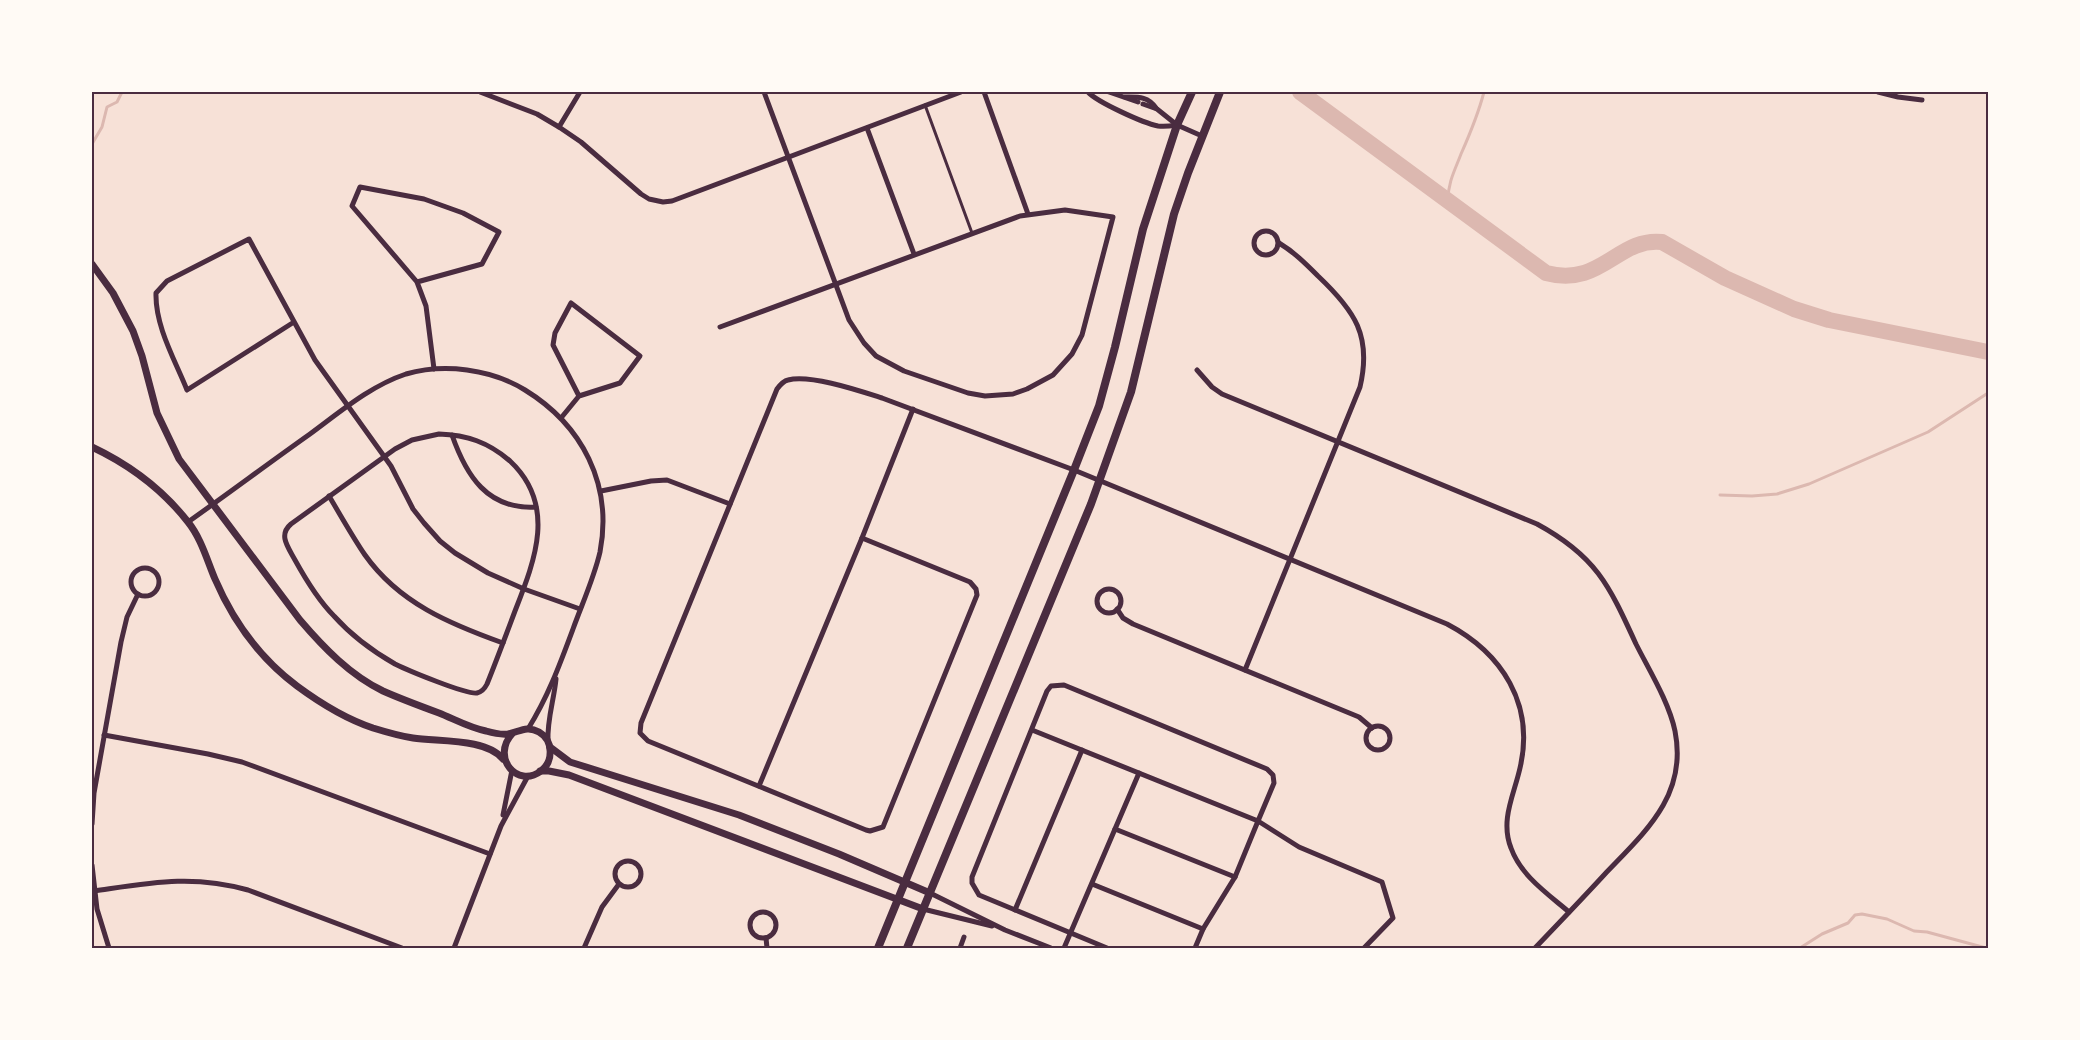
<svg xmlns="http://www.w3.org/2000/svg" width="2080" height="1040" font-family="Lora,serif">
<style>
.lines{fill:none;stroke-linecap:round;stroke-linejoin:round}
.stream{stroke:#dcb8b0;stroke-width:3}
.river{stroke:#dcb8b0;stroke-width:16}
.service{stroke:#4a2c40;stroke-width:3}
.minor{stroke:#4a2c40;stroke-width:5}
.tertiary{stroke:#4a2c40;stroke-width:7}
.secondary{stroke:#4a2c40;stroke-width:8}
.neatline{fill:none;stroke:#4a2c40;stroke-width:2}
</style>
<rect width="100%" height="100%" fill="#f7e1d7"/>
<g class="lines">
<g class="stream">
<polyline points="92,144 102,127 107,107 117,102 122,92"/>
<path d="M 1448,200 C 1448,182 1455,170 1461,154 C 1469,136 1479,111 1484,92"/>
<polyline points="1720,495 1752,496 1777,494 1809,484 1928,432 1988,393"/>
<polyline points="1800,948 1822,934 1848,923 1855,915 1862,914 1887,919 1914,931 1927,932 1986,948"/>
</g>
<path class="river" d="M 1300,92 L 1546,273 C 1601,288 1618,237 1662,242 L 1725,278 L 1794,309 L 1829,320 L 1988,352"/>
<polyline class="service" points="925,105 972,233"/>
<g class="minor">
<polyline points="480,92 537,114 559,127 581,142 641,194 649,199 663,202 672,201 961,92"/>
<polyline points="984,92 1028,214"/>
<path d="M 1088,92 C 1097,102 1143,123 1158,126 C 1164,127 1171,126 1177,125"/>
<polyline points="1109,92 1138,102"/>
<polyline points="1878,92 1898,97 1922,100"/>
<path d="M 1125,97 C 1138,97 1148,96 1156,108"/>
<polyline points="1143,104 1157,109 1177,125 1202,136"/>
<polyline points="559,127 580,92"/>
<polyline points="867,128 914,254"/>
<circle cx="1266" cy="243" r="12"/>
<polyline points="417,282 352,206 360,187 424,199 463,213 499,232 482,264 417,282 426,306 434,369"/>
<path d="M 294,322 L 187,390 C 175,360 155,326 156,293 L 167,281 L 249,239 L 315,360 L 391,466 L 413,509 L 424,523 L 440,541 L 455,553 L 488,573 L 524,589 L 580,609"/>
<polyline points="720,327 1020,216 1065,210 1113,217 1082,335 1072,354 1053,375 1027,389 1013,394 985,396 968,393 904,371 876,356 864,343 849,320 764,92"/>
<path d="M 1197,370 L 1212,387 L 1222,394 L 1537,524 C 1596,556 1609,585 1636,644 C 1649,670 1669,702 1675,731 C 1688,796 1644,833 1604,875 C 1581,900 1558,924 1535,948"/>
<polyline points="561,418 579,396 620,383 640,356 571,303 555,333 553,345 579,396"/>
<path d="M 439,434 C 467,435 488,442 510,461 C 557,505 535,560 515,611 C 506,635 497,659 487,684 C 485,688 482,692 477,693 C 467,695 407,670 395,664 C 374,652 351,635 334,616 C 318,600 306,580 295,560 C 288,547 278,535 291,524 L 395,449 L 412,440 Z"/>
<path d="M 452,435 C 466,475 487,510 536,507"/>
<polyline points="601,491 651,481 667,480 730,504"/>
<path d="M 329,496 C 341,516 352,536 365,555 C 399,603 450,624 503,643"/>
<path d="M 188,522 C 229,493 269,463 310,434 C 340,412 370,386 406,374 C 444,363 491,369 525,390 C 582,425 613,484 600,552 C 594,578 582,604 573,629 C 560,664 548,697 528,729"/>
<path d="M 862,538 L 970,582 L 976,589 L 977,595 L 883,827 L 870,831 L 866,830 L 648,741 L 640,733 L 641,723 L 777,389 C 780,385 783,381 788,380 C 810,374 860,391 882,398 L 1074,470 L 1447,624 C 1502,653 1535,704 1520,768 C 1514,795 1500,820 1511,848 C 1521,876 1548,894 1569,912"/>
<circle cx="145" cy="582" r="14"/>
<circle cx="1109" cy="601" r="12"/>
<polyline points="1117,609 1123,618 1133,624 1359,717 1372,728"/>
<path d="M 1245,670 L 1360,387 C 1372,336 1355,311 1318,276 C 1306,264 1294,252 1279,243"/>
<circle cx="1378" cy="738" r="12"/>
<polyline points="1032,730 1258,821 1274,783 1273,775 1267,769 1064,685 1051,686 1047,691 972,877 972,883 979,895 1107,948"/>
<polyline points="104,735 208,754 242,762 490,854"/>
<path d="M 548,741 C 547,719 554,700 556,679"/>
<polyline points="759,786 862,538 913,409"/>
<polyline points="503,815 512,770"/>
<polyline points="92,824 94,793 121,642 127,617 138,594"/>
<polyline points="1115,829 1235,877"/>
<circle cx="628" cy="874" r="13"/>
<polyline points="92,865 97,909 109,948"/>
<polyline points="1092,884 1203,929"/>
<path d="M 94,891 C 149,883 192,874 248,890 L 402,948"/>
<polyline points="930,893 1005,930 1051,948"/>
<polyline points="923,909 992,926"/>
<polyline points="1015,910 1082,750"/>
<circle cx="763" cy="925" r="13"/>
<polyline points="766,938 767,948"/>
<polyline points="454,948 501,826 528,776"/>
<polyline points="584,948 602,907 619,884"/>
<polyline points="960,948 964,937"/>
<polyline points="1064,948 1139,773"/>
<polyline points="1195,948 1203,929 1235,877 1258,821 1299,847 1382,882 1393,918 1364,948"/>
</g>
<g class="tertiary">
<path d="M 92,264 L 113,293 L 133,331 L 142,356 L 157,413 L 179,459 L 300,620 C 324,648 350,675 383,691 C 401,699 420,706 439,713 C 454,719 470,728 486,731 C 493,733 500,735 508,734 C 519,732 527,725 539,732 C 553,740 554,761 541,771 C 517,789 491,757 512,734"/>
<path d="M 92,447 C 128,464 163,490 188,522 C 201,538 207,560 215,579 C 233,621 261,659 297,686 C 320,703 346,719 373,728 C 386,732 399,736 413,738 C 438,742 486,738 503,759"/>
<polyline points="550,747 570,762 739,815 839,854 930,893"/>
<polyline points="540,771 549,771 569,775 923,909"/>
</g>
<g class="secondary">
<polyline points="878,948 1074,470 1099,406 1115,347 1143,229 1177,125 1192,92"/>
<polyline points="907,948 1091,504 1131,392 1174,214 1188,173 1220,92"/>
</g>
</g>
<rect width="2080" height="1040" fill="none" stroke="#fffaf5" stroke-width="186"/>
<rect x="93" y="93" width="1894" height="854" class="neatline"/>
</svg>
